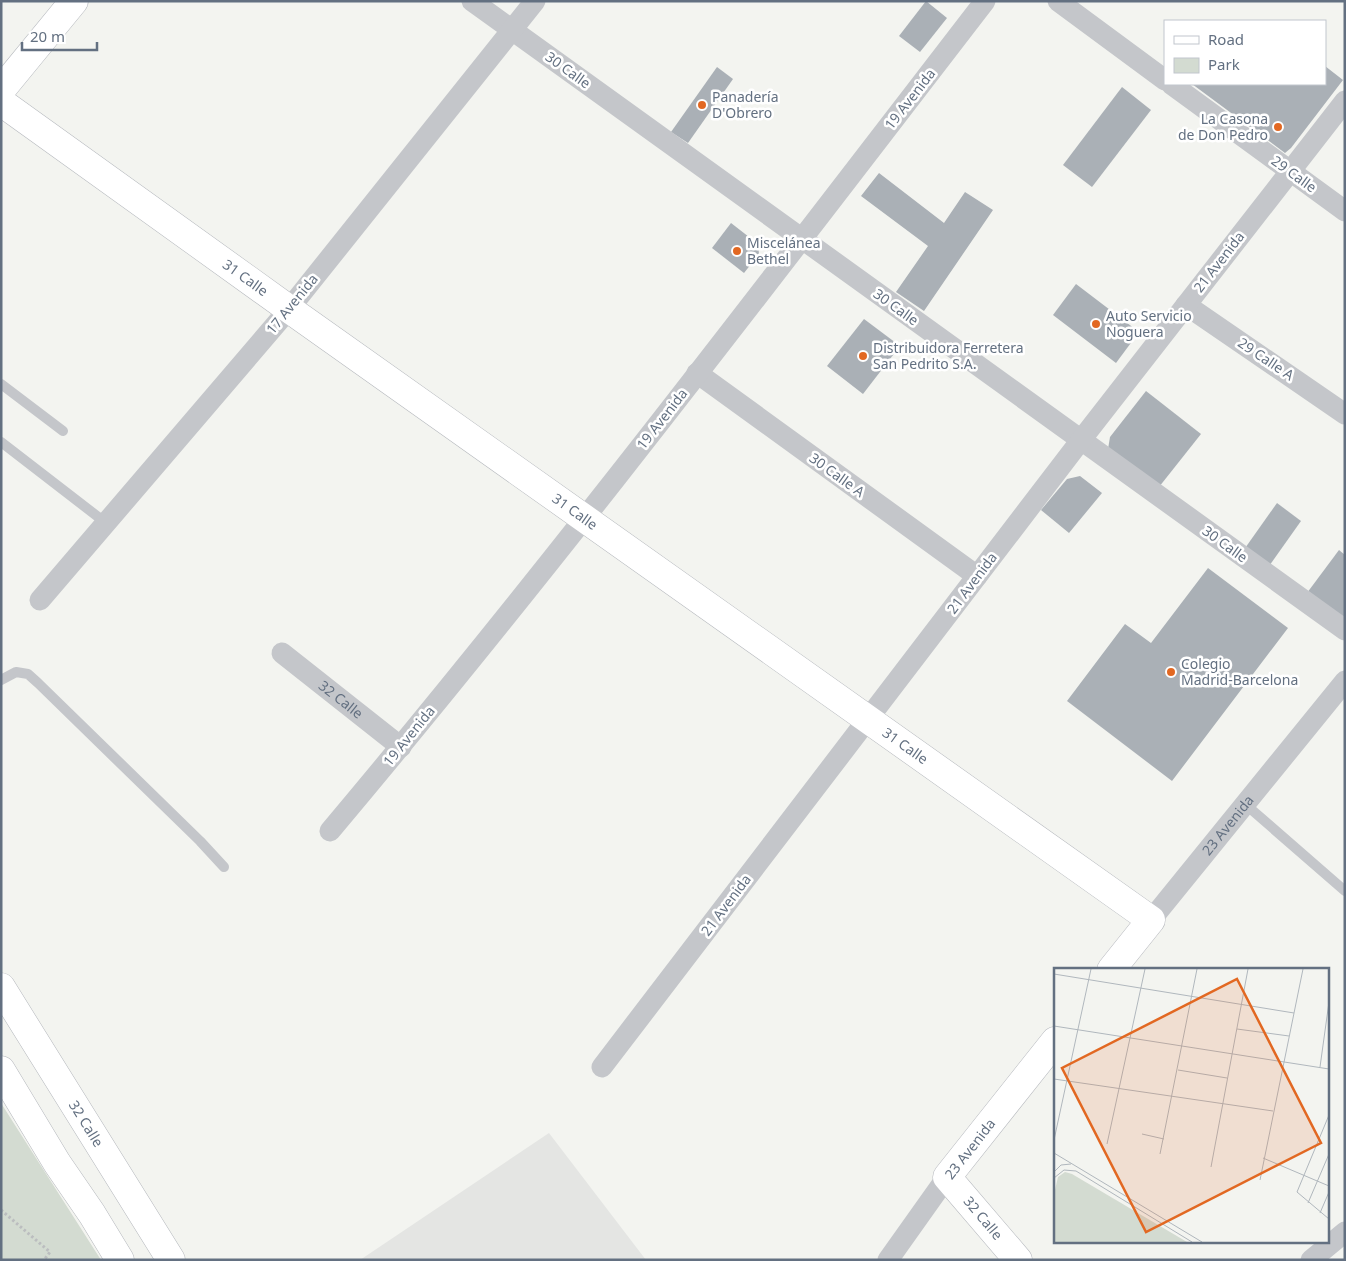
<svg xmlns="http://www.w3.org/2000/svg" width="1346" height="1261" font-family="'Noto Sans',sans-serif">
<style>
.built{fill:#e4e5e3}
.green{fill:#d3dbd1}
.building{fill:#aab0b6}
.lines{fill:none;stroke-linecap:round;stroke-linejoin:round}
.secondary-casing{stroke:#b6b9be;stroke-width:29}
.primary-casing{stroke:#b4b7bc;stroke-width:29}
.path{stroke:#bbbdbf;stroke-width:3;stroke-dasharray:2.5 2.5;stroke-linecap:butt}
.lane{stroke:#c4c6ca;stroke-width:10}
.street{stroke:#c4c6ca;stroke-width:21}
.secondary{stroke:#fff;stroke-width:28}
.primary{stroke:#fff;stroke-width:28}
.poi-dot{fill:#e26822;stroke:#fff;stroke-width:2}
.labels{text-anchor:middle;stroke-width:5;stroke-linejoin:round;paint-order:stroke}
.street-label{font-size:14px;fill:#637081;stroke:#fff}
.poi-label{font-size:14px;fill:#637081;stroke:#fff;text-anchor:start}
.inset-road{fill:none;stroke:#b0b7bd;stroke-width:1}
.view{fill:#e26822;fill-opacity:0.15;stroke:#e26822;stroke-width:2.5}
.inset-edge{fill:none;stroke:#637081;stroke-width:2.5}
</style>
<rect width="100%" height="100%" fill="#f3f4f0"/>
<polygon class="built" points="549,1133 646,1260 360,1260"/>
<polygon class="green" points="1,1103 13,1122 101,1260 1,1260"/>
<g class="building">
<polygon points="926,1 947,18 920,52 899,36"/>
<polygon points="1325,66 1343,80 1291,148 1285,153 1192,84 1325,84"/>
<polygon points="717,67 733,79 688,143 671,132"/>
<polygon points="1122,87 1151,110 1092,187 1063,165"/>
<polygon points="879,173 944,223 965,192 993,210 924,311 896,292 928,246 861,196"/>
<polygon points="731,223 758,244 759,254 744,273 712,248"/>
<polygon points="1076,284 1139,332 1116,363 1053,315"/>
<polygon points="864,319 900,346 863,394 827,366"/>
<polygon points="1146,391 1201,434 1159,487 1108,449 1110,437"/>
<polygon points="1080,476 1102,493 1069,533 1041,510 1067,479"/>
<polygon points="1277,503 1301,521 1267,569 1243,551"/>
<polygon points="1339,550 1345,555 1345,627 1304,597"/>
<polygon points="1208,568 1288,628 1172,781 1067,701 1125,624 1151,643"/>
</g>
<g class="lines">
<g class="secondary-casing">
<g id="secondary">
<polyline points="1,90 74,1"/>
<path id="s3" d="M 1,102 L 289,309 L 1151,920 L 1111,970"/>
<polyline points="1018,1260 947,1177 1055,1041"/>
</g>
</g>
<g class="primary-casing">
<g id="primary">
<path id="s4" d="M 1,987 L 171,1260"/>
<polyline points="1,1070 57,1163 92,1214 120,1260"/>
</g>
</g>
<polyline class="path" points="1,1210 50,1252 44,1260"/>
<g class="lane">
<polyline points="1,384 63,431"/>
<polyline points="1,442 106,523"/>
<polyline points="1,680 16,672 28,674 38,683 200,841 224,867"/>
<polyline points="1245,804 1345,891"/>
</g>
<g class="street">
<polyline points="472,1 1345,630"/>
<polyline points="1058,1 1165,80"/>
<polyline points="1171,84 1345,211"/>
<polyline points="1186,305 1345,414"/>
<polyline points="697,373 977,576"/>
<polyline points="40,600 289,309 535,1"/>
<path id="s1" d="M 282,653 L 401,747"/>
<path d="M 330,831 C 557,561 770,280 985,1"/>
<path id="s2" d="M 1151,920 L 1345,681"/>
<polyline points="602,1067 1081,440 1345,101"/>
<polyline points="888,1260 947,1177"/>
<polyline points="1311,1260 1345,1232"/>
</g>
<use href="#secondary" class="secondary"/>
<use href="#primary" class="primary"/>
</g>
<g class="poi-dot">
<circle cx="702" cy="105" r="5"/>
<circle cx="1278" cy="127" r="5"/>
<circle cx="737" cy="251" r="5"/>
<circle cx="1096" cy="324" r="5"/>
<circle cx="863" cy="356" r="5"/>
<circle cx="1171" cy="672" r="5"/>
</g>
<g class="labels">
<g class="street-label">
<text transform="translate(568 70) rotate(36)" y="5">30 Calle</text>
<text transform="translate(910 99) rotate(-52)" y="5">19 Avenida</text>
<text transform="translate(1294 174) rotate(36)" y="5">29 Calle</text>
<text transform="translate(1219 262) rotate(-52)" y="5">21 Avenida</text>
<text dy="5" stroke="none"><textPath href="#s3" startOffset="301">31 Calle</textPath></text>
<text transform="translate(292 304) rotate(-51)" y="5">17 Avenida</text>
<text transform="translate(896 307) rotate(36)" y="5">30 Calle</text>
<text transform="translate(1266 359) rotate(34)" y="5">29 Calle A</text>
<text transform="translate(662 419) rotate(-52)" y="5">19 Avenida</text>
<text transform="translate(837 475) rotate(36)" y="5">30 Calle A</text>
<text dy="5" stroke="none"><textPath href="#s3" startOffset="705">31 Calle</textPath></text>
<text transform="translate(1225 544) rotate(36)" y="5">30 Calle</text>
<text transform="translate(972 583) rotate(-53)" y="5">21 Avenida</text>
<text dy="5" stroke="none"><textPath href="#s1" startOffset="75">32 Calle</textPath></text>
<text transform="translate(409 736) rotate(-51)" y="5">19 Avenida</text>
<text dy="5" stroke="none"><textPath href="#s3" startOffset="1110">31 Calle</textPath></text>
<text dy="5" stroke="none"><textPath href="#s2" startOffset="122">23 Avenida</textPath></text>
<text transform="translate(726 905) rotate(-53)" y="5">21 Avenida</text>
<text dy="5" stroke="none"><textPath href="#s4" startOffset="161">32 Calle</textPath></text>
<text transform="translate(970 1149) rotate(-52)" y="5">23 Avenida</text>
<text transform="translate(983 1218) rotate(50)" y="5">32 Calle</text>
</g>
<g class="poi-label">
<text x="712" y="102">Panadería<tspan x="712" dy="16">D'Obrero</tspan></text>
<text x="1268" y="124" text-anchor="end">La Casona<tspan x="1268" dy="16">de Don Pedro</tspan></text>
<text x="747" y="248">Miscelánea<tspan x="747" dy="16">Bethel</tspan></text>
<text x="1106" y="321">Auto Servicio<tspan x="1106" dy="16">Noguera</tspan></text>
<text x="873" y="353">Distribuidora Ferretera<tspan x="873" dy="16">San Pedrito S.A.</tspan></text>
<text x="1181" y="669">Colegio<tspan x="1181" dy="16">Madrid-Barcelona</tspan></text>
</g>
</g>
<g transform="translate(1054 968)">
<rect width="275" height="275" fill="#f3f4f0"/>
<path d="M 11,204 L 18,206 L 133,274 L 0,274 L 0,226 L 4,209 Z" fill="#d3dbd1"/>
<path class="inset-road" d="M 0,6 L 240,45M 0,58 L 275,101M 183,61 L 235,68M 266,99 L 275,34M 124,102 L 173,110M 0,111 L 219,143M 275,147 L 243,224 L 275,251M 88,166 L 110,171M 0,172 L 37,1M 53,176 L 91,1M 0,185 L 148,274M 106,186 L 143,1M 209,190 L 275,218M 157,199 L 194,1M 0,204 L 7,197 L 17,196M 0,210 L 10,202 L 22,203 L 138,274M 206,212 L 249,1M 254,235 L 275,186M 266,245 L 275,224"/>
<path class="view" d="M 183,11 L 267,175 L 92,264 L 8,100 Z"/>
<rect width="275" height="275" class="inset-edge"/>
</g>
<rect width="1346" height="1261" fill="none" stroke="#637081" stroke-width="5"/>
<rect x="1164" y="20" width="162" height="65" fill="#ffffff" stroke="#c1c6cd"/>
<rect x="1174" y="36" width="25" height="8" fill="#ffffff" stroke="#c1c6cd"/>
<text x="1208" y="45" font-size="15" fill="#637081">Road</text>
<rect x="1174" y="58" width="25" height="15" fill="#d3dbd1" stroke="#c1c6cd"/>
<text x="1208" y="70" font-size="15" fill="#637081">Park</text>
<path d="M22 42v8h75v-8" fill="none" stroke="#637081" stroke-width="2.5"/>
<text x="30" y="42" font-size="15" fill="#637081" stroke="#ffffff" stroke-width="4" paint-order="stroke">20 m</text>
</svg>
